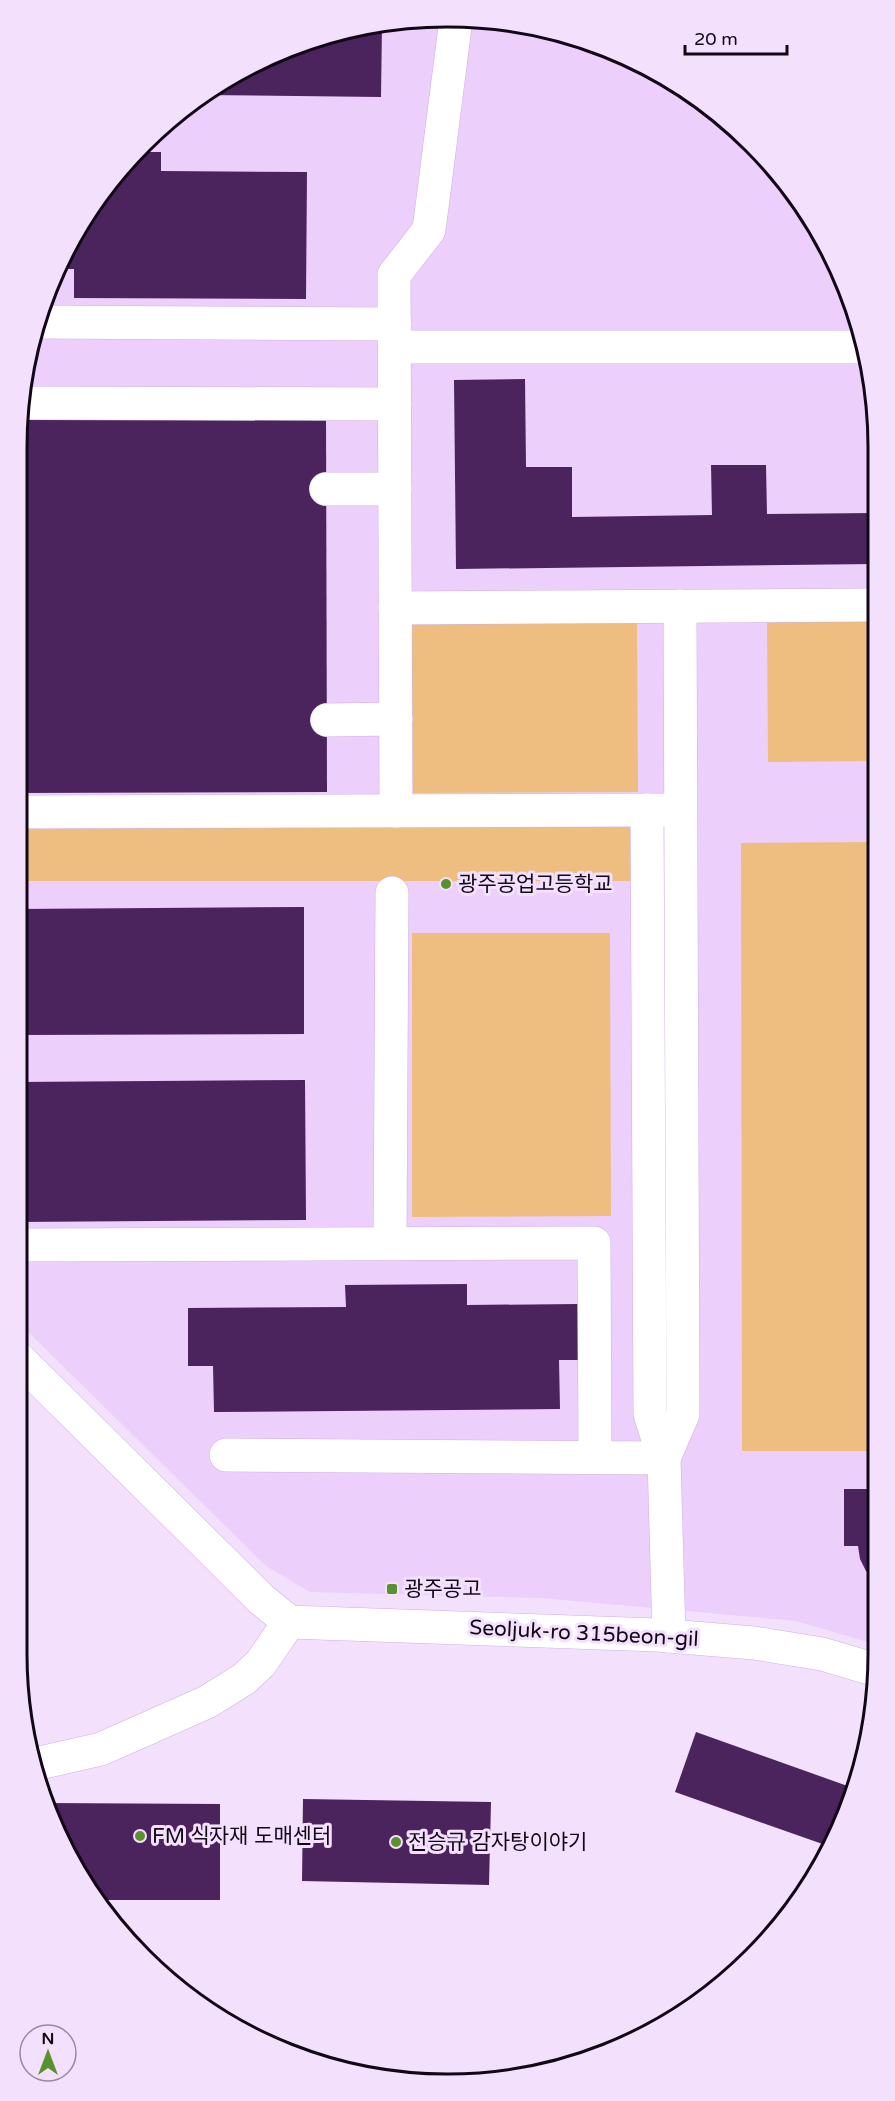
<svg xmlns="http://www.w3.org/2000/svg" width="895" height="2101" font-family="'Varela Round','Noto Sans KR',sans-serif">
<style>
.built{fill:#eccffb}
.green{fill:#edbe7f}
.building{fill:#4b235d}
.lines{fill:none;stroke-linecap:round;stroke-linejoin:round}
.minor-casing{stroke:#cfb0e0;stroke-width:34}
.minor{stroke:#fff;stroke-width:33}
.poi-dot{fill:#59912d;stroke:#f3e0fd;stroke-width:2}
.labels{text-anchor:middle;stroke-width:6;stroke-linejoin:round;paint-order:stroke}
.poi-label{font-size:21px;fill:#110716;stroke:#f3e0fd;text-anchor:start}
.street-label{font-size:21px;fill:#110716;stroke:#f3e0fd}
.rim{fill:none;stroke:#110716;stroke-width:3}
</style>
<rect width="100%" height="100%" fill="#f3e0fd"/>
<polygon class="built" points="420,17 504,20 586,39 710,105 789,185 846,282 875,391 878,1645 796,1621 541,1598 310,1592 266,1566 17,1321 17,447 39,309 74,232 124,163 185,105 257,61 336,31"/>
<g class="green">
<polygon points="875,620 876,761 768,762 767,621"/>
<polygon points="637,621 638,792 407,793 406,622"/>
<rect x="17" y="822" width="615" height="59"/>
<polygon points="876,842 878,1451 742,1451 741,843"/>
<polygon points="412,933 610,933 611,1216 412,1217"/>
</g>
<g class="building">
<polygon points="382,24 381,97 203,95 257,61 336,31"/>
<polygon points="135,152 161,152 161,171 307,172 306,299 74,298 74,269 57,269 74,232 85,217 93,217 93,206 124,163"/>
<polygon points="525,379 526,467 572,467 572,517 712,515 711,465 766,465 767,514 875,513 875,564 456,569 454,380"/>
<polygon points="22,416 326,416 327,792 17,793 17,447"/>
<polygon points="304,907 304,1034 17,1035 17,909"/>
<polygon points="305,1080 306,1220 17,1222 17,1082"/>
<polygon points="467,1284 467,1305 578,1304 579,1360 559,1360 560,1409 214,1412 213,1366 188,1366 188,1308 346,1307 345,1285"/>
<polygon points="844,1489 878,1489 878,1582 866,1571 860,1559 858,1546 844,1546"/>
<polygon points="696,1732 856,1789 831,1847 675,1792"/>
<polygon points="303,1799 491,1802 489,1885 302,1881"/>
<polygon points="44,1803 220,1804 220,1900 96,1900 74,1869"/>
</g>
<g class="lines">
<g class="minor-casing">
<g id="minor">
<polyline points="37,322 395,324"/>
<polyline points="395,347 863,347"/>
<polyline points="24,403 395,404"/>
<polyline points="326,489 395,489"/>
<polyline points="395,608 875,605"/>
<polyline points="327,720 396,719"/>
<polyline points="647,810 650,1414 664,1458 669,1636"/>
<polyline points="396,811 394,275 429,230 456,19"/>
<polyline points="17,812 670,810"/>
<polyline points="390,1243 392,893"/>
<polyline points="17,1245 594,1243 595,1457"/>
<polyline points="17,1357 261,1599 289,1622 657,1635 754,1643 822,1654 876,1670"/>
<polyline points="226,1455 664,1458"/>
<polyline points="664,1458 683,1414 680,606"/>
<polyline points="35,1764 101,1749 207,1702 244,1679 261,1663 289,1622"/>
</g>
</g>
<use href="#minor" class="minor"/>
</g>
<g class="poi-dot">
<circle cx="446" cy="884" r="6"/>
<rect x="386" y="1583" width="12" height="12" rx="3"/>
<circle cx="140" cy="1836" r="6"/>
<circle cx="396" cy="1842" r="6"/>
</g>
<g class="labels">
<g class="poi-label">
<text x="458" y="891">광주공업고등학교</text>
<text x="404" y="1596">광주공고</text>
<text x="152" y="1843">FM 식자재 도매센터</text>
<text x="408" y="1849">전승규 감자탕이야기</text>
</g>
<g class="street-label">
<text transform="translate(584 1633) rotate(3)" y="7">Seoljuk-ro 315beon-gil</text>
</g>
</g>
<path d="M0 0H895V2101H0ZM447 27H448A420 420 0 0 1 868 447V1654A420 420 0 0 1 448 2074H447A420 420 0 0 1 27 1654V447A420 420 0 0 1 447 27Z" fill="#f3e0fd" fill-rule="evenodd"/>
<path class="rim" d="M447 27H448A420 420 0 0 1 868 447V1654A420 420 0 0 1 448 2074H447A420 420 0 0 1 27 1654V447A420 420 0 0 1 447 27Z"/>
<g transform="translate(48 2053)"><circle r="28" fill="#f3e0fd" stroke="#9989a1" stroke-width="1.5"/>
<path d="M0-4.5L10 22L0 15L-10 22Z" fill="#59912d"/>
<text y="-9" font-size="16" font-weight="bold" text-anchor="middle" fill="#110716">N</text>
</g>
<path d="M685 45v9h102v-9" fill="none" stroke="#110716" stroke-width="3"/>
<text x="694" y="45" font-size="18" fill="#110716" stroke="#f3e0fd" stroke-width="4.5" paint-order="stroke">20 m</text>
</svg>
